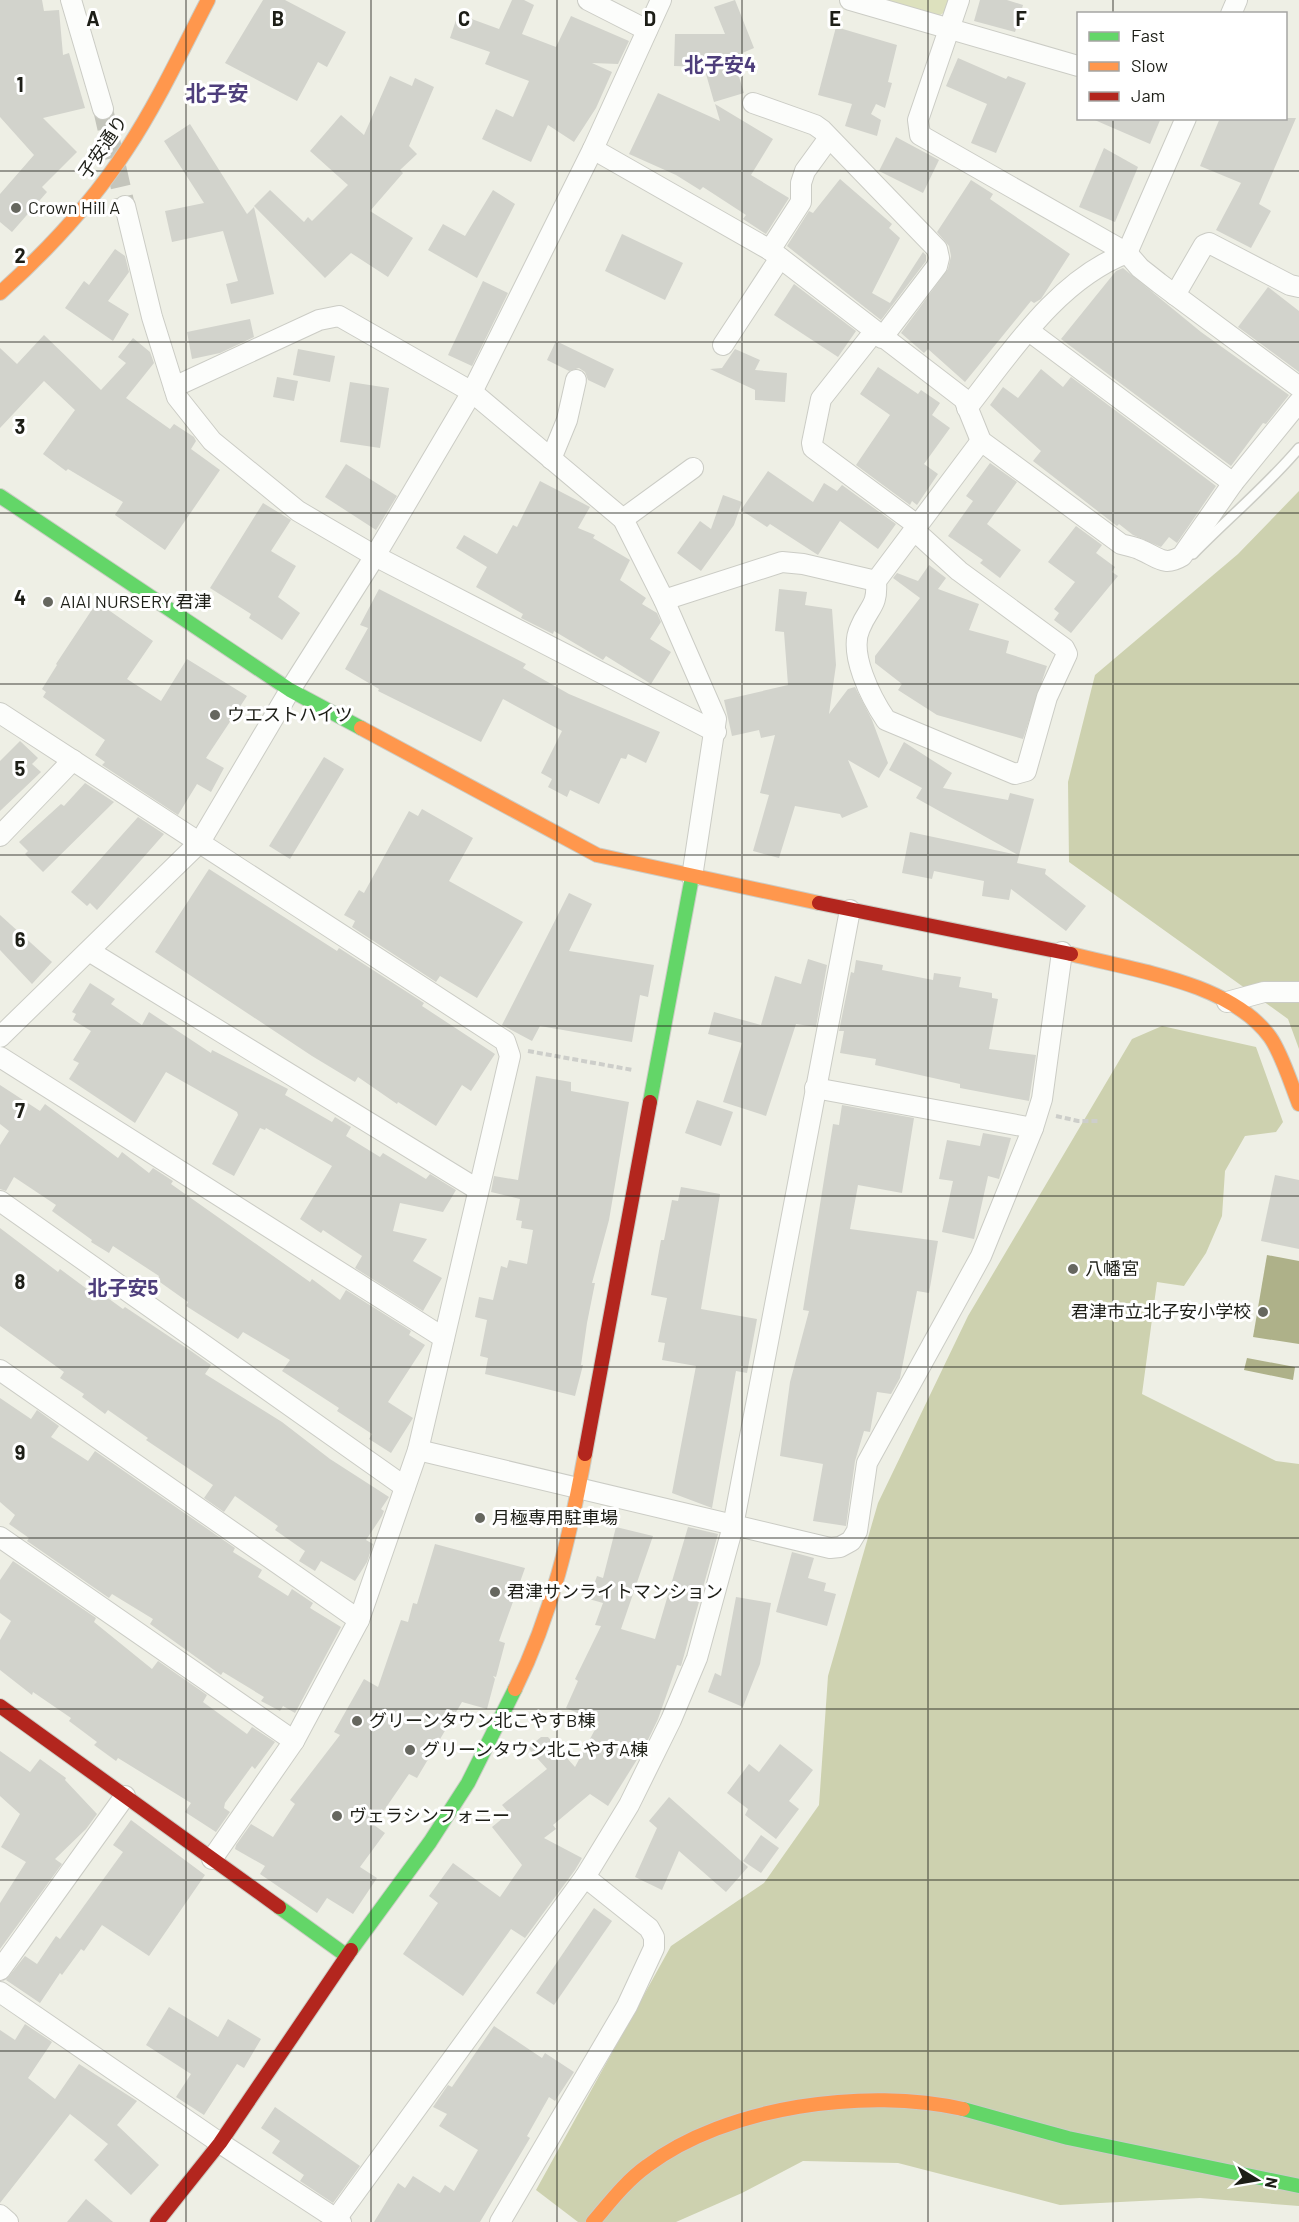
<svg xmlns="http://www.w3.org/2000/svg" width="1299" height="2222" font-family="Barlow,'Noto Sans JP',sans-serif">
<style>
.green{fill:#dde1be}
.forest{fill:#cdd1af}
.water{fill:#aeb189}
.building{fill:#d2d3cc}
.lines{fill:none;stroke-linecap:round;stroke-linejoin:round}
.street-tunnel{stroke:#c4c5bc;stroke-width:20;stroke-dasharray:20 10;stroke-linecap:butt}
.lane-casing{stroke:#cbccc5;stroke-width:12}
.street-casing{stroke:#cbccc5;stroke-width:22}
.fast-casing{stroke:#cbccc5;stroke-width:16}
.slow-casing{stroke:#cbccc5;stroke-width:16}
.jam-casing{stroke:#cbccc5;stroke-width:16}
.path{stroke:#cdceca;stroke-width:4;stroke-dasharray:6 3;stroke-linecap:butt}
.lane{stroke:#fcfdfb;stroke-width:9}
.street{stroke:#fcfdfb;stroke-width:20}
.fast{stroke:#63d668;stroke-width:14}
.slow{stroke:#ff974d;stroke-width:14}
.jam{stroke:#b3261e;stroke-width:14}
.grid{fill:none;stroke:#1d1e17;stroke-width:1.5;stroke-opacity:0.55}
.poi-dot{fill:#66675f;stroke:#fff;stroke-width:2}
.labels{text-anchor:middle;stroke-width:6;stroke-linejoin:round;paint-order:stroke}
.street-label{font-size:18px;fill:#1d1e17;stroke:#fff}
.poi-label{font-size:18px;fill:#1d1e17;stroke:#fff;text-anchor:start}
.neighbourhood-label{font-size:20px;font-weight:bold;fill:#4e3e7b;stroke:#fff}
.quarter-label{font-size:21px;font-weight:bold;fill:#4e3e7b;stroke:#fff}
.grid-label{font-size:20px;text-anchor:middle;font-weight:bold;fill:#1d1e17;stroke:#fff;stroke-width:6;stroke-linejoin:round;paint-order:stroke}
</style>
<rect width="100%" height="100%" fill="#eeefe5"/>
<polygon class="green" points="878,0 951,0 948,10 937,17"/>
<g class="forest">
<polygon points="1299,491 1299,1049 1288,1019 1069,862 1068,782 1095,675 1238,554"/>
<polygon points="1162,1026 1256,1047 1283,1122 1276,1132 1245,1136 1225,1171 1222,1216 1206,1253 1184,1286 1157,1282 1142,1394 1276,1461 1299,1464 1299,2206 1200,2198 1060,2205 898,2163 803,2161 742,2193 676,2222 578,2222 536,2190 671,1946 764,1883 819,1805 828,1676 878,1503 968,1316 1132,1039"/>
</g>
<g class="water">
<polygon points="1267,1255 1299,1261 1299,1344 1253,1337"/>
<polygon points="1247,1358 1295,1367 1293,1380 1244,1370"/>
</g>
<g class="building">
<polygon points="0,0 42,0 44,11 59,10 63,55 69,53 85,108 43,118 77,152 42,187 47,192 12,232 0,222 0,194 34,155 0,117"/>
<polygon points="263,0 285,0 346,32 327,67 318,62 297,101 225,63"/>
<polygon points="512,0 524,0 534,5 522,34 556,47 571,16 629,41 618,64 592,63 612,72 596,108 574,142 548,125 531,162 482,139 496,109 513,117 529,81 485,64 490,52 450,38 458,14 499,29"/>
<polygon points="735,0 754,48 733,57 744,93 714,102 704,67 674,66 675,34 725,34 714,7"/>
<polygon points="980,0 1007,0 1023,5 1015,32 974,21"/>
<polygon points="836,27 897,45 888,82 892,83 885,108 876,104 871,114 881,120 877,136 845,126 852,104 818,95"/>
<polygon points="958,58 1006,79 1008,76 1026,83 996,153 971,143 987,104 946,86"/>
<polygon points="390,76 412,86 415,78 434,87 409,146 417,154 400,170 403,173 370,211 413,238 388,277 351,253 325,278 254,206 270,190 304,222 308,217 312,221 348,185 310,151 341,115 364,135"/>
<polygon points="658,93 720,121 715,104 773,139 751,175 789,198 766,234 743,219 746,215 703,187 700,190 676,175 629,154"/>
<polygon points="1090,118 1161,118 1150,144"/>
<polygon points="1220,118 1296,118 1259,204 1271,211 1251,248 1216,230 1241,183 1200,166"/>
<polygon points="190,124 247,214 254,207 274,294 231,304 226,284 238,281 223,231 172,242 165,211 204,203 164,141"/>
<polygon points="896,137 939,160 923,193 879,171"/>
<polygon points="1104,148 1138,167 1115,222 1079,207"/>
<polygon points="840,179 892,224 889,228 900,238 872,293 890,303 923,252 926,255 926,261 881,320 787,246 809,211 813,213"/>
<polygon points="971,180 993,194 990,199 1070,254 1041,299 1034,303 1031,301 965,382 928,349 924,353 901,333 948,269 951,256 949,246 937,232"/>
<polygon points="493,190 515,204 477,278 428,250 443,224 465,236"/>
<polygon points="622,234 683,263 665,300 605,271"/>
<polygon points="115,249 125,256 129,272 108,301 129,314 113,341 65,308 84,281 89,285"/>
<polygon points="1123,268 1201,332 1289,395 1266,424 1263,423 1231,466 1061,339 1116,271"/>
<polygon points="483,281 508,293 472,366 448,355"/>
<polygon points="794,284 856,331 838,357 774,315"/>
<polygon points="1268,287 1299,311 1299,372 1238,327"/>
<polygon points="250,319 254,337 220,353 192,359 187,332"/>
<polygon points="44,335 101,390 126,363 118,357 133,338 150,352 154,363 126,398 170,429 174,424 194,437 196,441 191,449 220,470 165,550 115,515 123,502 68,469 66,471 43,454 75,410 44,381 0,428 0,348 17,364"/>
<polygon points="556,341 614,369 605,388 588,380 585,372 579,368 569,371 547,360"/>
<polygon points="298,349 335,356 330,382 293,375"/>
<polygon points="735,349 760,360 755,370 787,373 785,402 755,400 755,390 710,369 722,368"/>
<polygon points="878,367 918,394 921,390 940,403 932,415 950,428 924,464 938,474 917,505 912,501 910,505 856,465 890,415 860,394"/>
<polygon points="1041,369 1063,387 1071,377 1216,486 1177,543 1169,537 1161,547 1133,535 1119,524 1117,526 1033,461 1041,451 990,405 1003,387 1018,398"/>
<polygon points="277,377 298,381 294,401 273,397"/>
<polygon points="350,382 389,388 380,448 340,442"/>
<polygon points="990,463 1017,482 987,524 1021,550 1000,578 980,563 983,560 948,536 973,501 966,496"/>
<polygon points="346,464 397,496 376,530 325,497"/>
<polygon points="768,471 813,502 824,483 837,491 842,485 896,524 878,549 840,521 818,555 770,524 767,527 741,510"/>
<polygon points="540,481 590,507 578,528 595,535 593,538 630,560 620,580 646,598 642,604 657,613 661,622 650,639 671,652 651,684 606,656 603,660 554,631 553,634 521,618 523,614 476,587 487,567 456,548 464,535 497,554 513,525 517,527"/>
<polygon points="723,495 742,502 734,525 701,571 677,553 700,521 711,529"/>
<polygon points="263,503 291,520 271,551 296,566 278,597 300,613 282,640 249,618 251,614 210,588"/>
<polygon points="1076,526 1102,545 1096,553 1115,567 1112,572 1118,576 1071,633 1054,620 1059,613 1054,609 1075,582 1048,562"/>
<polygon points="929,565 946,578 938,589 979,604 969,630 1009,641 1006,653 1047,666 1023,739 937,715 898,690 902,684 875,663 875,656 920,598 893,578 897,573 918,581"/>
<polygon points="379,589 526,664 523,668 569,694 660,732 646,763 628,754 626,759 621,758 599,804 570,790 567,797 548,787 552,779 541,773 562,731 503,699 481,742 378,691 379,689 345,669 368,628 360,625"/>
<polygon points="779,589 807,592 805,605 832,609 836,665 829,714 848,689 855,687 872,720 888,763 879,778 848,760 868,807 842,818 840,814 795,806 779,858 753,851 769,795 760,793 775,735 761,738 759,730 732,736 724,700 788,685 784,632 775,631"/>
<polygon points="97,602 153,641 127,679 161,701 187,659 247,696 206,758 224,768 211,792 197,784 178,815 102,765 105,762 95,755 105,740 43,697 46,692 42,689 57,665 56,664"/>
<polygon points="20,741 38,758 32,764 41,772 0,811 0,761"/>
<polygon points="904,742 952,773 943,788 1008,800 1010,793 1034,799 1017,863 1046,869 1045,874 1086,906 1066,931 1011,889 1009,900 982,896 984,881 934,871 932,879 902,873 910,832 1018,855 916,798 922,788 889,770"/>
<polygon points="324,757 344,769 290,859 269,846"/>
<polygon points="85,783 114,802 43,872 25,854 28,851 19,842 61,804 64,806"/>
<polygon points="422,809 473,838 449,881 523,922 477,998 440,976 436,982 352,927 355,921 344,915 359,890 364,893 409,811 418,816"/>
<polygon points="138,817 164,834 97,910 90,903 87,906 71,892"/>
<polygon points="209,869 337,951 339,948 424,1003 422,1006 495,1054 471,1091 462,1085 436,1126 398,1102 397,1104 358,1077 355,1082 312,1056 155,952"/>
<polygon points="569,893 592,904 569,951 654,965 648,997 640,995 632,1042 540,1026 532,1041 502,1025"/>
<polygon points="0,915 52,962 32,984 0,950"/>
<polygon points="808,959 827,965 816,1027 796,1024 766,1116 723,1102 742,1043 708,1034 714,1012 761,1025 775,976 801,984"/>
<polygon points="856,960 883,965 882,970 933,980 934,973 961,977 959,987 992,993 992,998 998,999 989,1049 1036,1055 1029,1101 960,1088 960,1084 875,1065 876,1059 840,1053 844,1031 839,1031 851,972 854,973"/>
<polygon points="90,983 115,999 111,1004 142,1025 149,1012 211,1053 212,1050 288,1089 285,1095 332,1122 335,1117 351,1127 346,1136 380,1157 383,1153 426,1179 430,1174 456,1190 443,1212 400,1203 393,1231 427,1239 413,1261 442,1278 423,1311 355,1268 362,1256 323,1230 321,1233 300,1219 332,1166 266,1128 265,1130 260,1128 234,1176 212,1164 238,1115 237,1112 166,1072 135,1123 69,1079 79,1063 73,1060 91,1031 73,1020 76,1014 72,1012"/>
<polygon points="536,1076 571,1082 571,1091 629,1102 609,1220 592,1283 595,1283 587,1323 581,1365 583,1365 575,1396 485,1374 488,1358 480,1356 487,1320 475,1317 479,1297 493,1300 501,1266 507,1268 509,1260 527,1264 533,1230 521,1228 522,1221 516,1220 520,1199 491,1192 494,1176 518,1180"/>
<polygon points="0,1085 40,1111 45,1104 118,1158 122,1152 149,1173 153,1168 173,1181 171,1184 310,1282 312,1279 340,1300 346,1290 411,1331 409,1335 425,1345 388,1402 413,1418 391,1453 369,1439 372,1434 337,1411 339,1408 282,1371 290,1360 243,1332 238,1339 186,1306 188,1302 157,1280 159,1276 113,1246 109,1253 91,1242 92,1240 52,1211 56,1205 14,1177 6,1191 0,1189 0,1145 9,1131 0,1124"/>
<polygon points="697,1100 733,1112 721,1146 685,1133"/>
<polygon points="842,1105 914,1118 902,1193 858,1185 850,1229 938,1241 929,1293 917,1291 900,1378 891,1394 877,1392 870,1432 864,1431 855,1461 846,1526 813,1521 823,1464 780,1456 790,1382 809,1311 803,1310 833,1124 839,1125"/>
<polygon points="983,1133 1011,1138 999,1179 988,1176 974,1239 942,1232 953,1181 939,1179 947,1140 980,1146"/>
<polygon points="1275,1175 1299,1180 1299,1249 1261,1241"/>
<polygon points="681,1187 720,1194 701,1309 757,1319 747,1373 736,1371 712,1508 672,1493 696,1366 662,1360 665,1343 658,1342 667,1298 651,1295 661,1240 664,1240 672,1200 678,1201"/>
<polygon points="0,1228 58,1272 60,1269 91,1292 94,1288 123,1309 125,1307 191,1351 211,1365 205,1374 282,1422 330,1459 389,1497 381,1509 384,1511 382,1516 366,1540 373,1544 367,1562 355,1581 321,1561 315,1571 299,1561 305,1551 275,1530 278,1526 235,1496 224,1512 204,1498 213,1485 146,1440 148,1438 108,1410 105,1414 82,1397 84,1394 60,1378 64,1372 0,1326"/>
<polygon points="0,1398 31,1419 37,1410 59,1426 51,1437 88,1461 95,1451 235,1548 233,1552 262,1570 258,1577 288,1596 292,1589 313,1603 310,1608 341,1627 295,1713 283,1706 280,1711 261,1701 264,1697 223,1672 221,1675 150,1624 153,1619 112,1594 109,1598 27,1541 29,1538 9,1524 15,1515 0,1502"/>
<polygon points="616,1527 653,1536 621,1629 655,1639 688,1527 718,1534 681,1666 677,1665 658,1719 643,1750 608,1806 590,1794 553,1825 556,1829 544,1838 582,1858 575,1870 525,1938 511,1929 463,1996 403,1954 438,1903 429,1896 453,1863 500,1897 522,1865 492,1827 509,1813 502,1805 547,1769 528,1748 541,1737 548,1737 575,1767 599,1722 566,1708 578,1681 575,1679 601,1626 595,1625 603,1603 589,1599 597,1576 603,1578"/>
<polygon points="435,1544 525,1568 499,1641 505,1643 496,1677 493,1676 495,1679 487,1709 462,1702 417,1778 409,1774 374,1825 385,1833 360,1867 377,1878 353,1914 327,1898 317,1913 260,1874 265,1866 235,1849 236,1845 251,1824 273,1837 295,1804 290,1800 340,1735 334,1732 364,1679 378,1687 401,1620 408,1622 413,1603 417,1604"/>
<polygon points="792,1552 814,1558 808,1578 826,1583 824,1591 836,1594 827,1626 776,1612"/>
<polygon points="13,1561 96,1618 94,1622 152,1669 158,1661 207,1695 203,1702 247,1734 252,1727 275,1742 255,1769 252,1766 225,1803 224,1808 230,1812 216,1832 185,1812 191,1803 118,1758 116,1761 94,1745 97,1742 69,1721 71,1718 33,1692 32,1695 0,1670 0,1640 11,1621 0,1613 0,1580"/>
<polygon points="736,1597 771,1603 760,1664 743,1707 708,1692 715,1673 721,1676"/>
<polygon points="780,1744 813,1770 789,1801 799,1809 776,1839 745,1815 748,1809 727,1793 749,1764 759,1772"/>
<polygon points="0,1751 30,1772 40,1759 66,1778 65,1780 97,1814 86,1829 55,1859 62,1864 0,1949 0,1903 26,1862 1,1847 20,1814 0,1796"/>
<polygon points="669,1797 748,1867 726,1892 679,1851 662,1890 635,1877 657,1828 649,1821"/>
<polygon points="131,1820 205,1875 149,1956 102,1925 84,1951 81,1949 62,1975 60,1973 40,2003 6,1980 25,1956 37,1964 56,1936 60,1939 123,1852 113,1845"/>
<polygon points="761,1835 779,1848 761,1873 743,1861"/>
<polygon points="594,1908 612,1921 554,2005 536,1993"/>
<polygon points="169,2007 218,2037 228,2019 261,2039 244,2068 237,2064 204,2115 176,2097 191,2074 146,2045"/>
<polygon points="25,2024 52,2042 28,2078 55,2099 79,2064 137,2101 117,2125 159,2165 131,2195 94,2160 108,2144 70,2114 0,2203 0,2030 15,2040"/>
<polygon points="494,2026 542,2058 545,2053 574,2072 555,2101 549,2097 527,2136 530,2138 480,2222 374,2222 398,2183 405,2188 413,2176 440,2193 445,2185 454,2191 478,2150 439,2126 447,2114 433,2107 448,2085 452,2087"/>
<polygon points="275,2107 360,2166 333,2203 300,2181 304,2175 272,2153 280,2141 261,2128"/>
<polygon points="86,2199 113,2222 67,2222"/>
</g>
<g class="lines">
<polyline class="street-tunnel" points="103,109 125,206"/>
<g class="lane-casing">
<path id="lane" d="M 1193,554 C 1228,518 1267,486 1299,448"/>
</g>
<g class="street-casing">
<g id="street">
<polyline points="71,0 103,109"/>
<polyline points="588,0 647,30"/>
<polyline points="850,0 1078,66"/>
<polyline points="959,0 918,120 920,135 1127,253 1140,268 1159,283 1299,387"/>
<polyline points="1231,14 1237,0"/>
<polyline points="753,103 815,125 822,130 937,249 939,258 937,266 882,338"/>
<path d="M 593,149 L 770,250 L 964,399 L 981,441 L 1121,544 C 1128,546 1135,547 1141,550 C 1158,557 1164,567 1182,556 L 1233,483 L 1299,402"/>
<polyline points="125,206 152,317 177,397 212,441 298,511 375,556 716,732"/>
<polyline points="770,250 801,202 801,183 805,171 829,138"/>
<polyline points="1175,295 1204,245 1209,243 1290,285 1299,287"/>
<polyline points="1029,331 1233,483"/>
<polyline points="874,332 821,399 812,443 813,448 917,525"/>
<polyline points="723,345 780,258"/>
<polyline points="174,387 319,320 339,316 472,392 623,519 664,600 716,719 692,877"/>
<path d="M 967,408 C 1012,351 1057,280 1127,253 L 1186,118"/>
<polyline points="551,459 567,420 576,380"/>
<polyline points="623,519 693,468"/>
<path d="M 914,530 L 959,571 L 1064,648 L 1067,654 L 1047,697 L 1026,771 L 1015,774 L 886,720 C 871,698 848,653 860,628 C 869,606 878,607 876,581 L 981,441"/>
<polyline points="664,600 782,562 803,564 876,581"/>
<polyline points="0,713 505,1041 510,1056 418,1450 359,1620 294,1741 212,1859"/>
<polyline points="0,836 73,760"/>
<polyline points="89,951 477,1189"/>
<polyline points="1227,1002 1264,992 1299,992"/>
<polyline points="0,1037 200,842 290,690 375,556 472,392 593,149 661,0"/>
<polyline points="0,1057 444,1338"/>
<polyline points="815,1088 1033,1128"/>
<polyline points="0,1201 405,1487"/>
<polyline points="0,1370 359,1620"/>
<polyline points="418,1450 830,1548 840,1547 851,1541 857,1531 867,1463 981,1256 1033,1128 1042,1099 1062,952"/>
<polyline points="0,1537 294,1741"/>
<polyline points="0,1970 125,1796"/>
<polyline points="0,1992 220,2143 341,2222"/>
<polyline points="0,2215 8,2222"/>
<polyline points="336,2219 585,1877 629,1805 671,1720 697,1658 733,1526 850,910"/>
<polyline points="500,2222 627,2006 654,1948 654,1937 649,1928 585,1877"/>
</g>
</g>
<g class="fast-casing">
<g id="fast">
<polyline points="0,496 290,690 361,728"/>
<polyline points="650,1102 692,877"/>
<polyline points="279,1907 347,1956"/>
<polyline points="351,1950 430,1842 468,1783 515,1689"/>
<polyline points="963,2109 1068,2138 1299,2186"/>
</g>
</g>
<g class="slow-casing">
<g id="slow">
<path d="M 0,293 C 48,250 92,203 127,149 C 158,102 182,50 208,0"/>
<polyline points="361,728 597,855 819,903"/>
<path d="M 1071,954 C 1132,970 1230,982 1270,1037 C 1282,1054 1291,1084 1299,1104"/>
<path d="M 515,1689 C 552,1614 570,1536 585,1454"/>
<path d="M 593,2222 C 610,2202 626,2181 647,2166 C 726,2106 867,2087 963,2109"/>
</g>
</g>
<g class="jam-casing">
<g id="jam">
<polyline points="819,903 1071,954"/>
<polyline points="585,1454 650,1102"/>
<polyline points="0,1706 279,1907"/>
<polyline points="157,2222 220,2143 351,1950"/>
</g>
</g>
<g class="path">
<polyline points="528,1051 633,1070"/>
<polyline points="1056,1116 1078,1121 1100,1121"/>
</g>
<use href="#lane" class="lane"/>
<use href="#street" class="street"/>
<use href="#fast" class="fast"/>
<use href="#slow" class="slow"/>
<use href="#jam" class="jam"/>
</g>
<path class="grid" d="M 186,0 L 186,2222M 371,0 L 371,2222M 557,0 L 557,2222M 742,0 L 742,2222M 928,0 L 928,2222M 1113,0 L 1113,14M 1113,118 L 1113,2222M 0,171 L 1299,171M 0,342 L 1299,342M 0,513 L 1299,513M 0,684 L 1299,684M 0,855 L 1299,855M 0,1026 L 1299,1026M 0,1196 L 1299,1196M 0,1367 L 1299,1367M 0,1538 L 1299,1538M 0,1709 L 1299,1709M 0,1880 L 1299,1880M 0,2051 L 1299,2051"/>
<g class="poi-dot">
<circle cx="16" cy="208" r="6"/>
<circle cx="48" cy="602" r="6"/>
<circle cx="215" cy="715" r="6"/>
<circle cx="1073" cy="1269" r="6"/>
<circle cx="1263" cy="1312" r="6"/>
<circle cx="480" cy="1518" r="6"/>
<circle cx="495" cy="1592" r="6"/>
<circle cx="357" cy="1721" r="6"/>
<circle cx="410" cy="1750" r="6"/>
<circle cx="337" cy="1816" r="6"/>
</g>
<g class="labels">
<g class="street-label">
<text transform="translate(103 147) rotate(-56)" y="6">子安通り</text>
</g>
<g class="poi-label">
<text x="28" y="214">Crown Hill A</text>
<text x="60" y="608">AIAI NURSERY 君津</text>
<text x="227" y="721">ウエストハイツ</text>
<text x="1085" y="1275">八幡宮</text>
<text x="1251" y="1318" text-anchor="end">君津市立北子安小学校</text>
<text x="492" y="1524">月極専用駐車場</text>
<text x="507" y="1598">君津サンライトマンション</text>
<text x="369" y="1727">グリーンタウン北こやすB棟</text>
<text x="422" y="1756">グリーンタウン北こやすA棟</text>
<text x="349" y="1822">ヴェラシンフォニー</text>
</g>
<g class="neighbourhood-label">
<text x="720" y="72">北子安4</text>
<text x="123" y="1295">北子安5</text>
</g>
<g class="quarter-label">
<text x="217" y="101">北子安</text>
</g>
</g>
<g class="grid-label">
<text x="93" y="26">A</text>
<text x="278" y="26">B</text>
<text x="464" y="26">C</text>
<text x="650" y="26">D</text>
<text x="835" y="26">E</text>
<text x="1021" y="26">F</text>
<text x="20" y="92">1</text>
<text x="20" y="263">2</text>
<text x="20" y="434">3</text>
<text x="20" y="605">4</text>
<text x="20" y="776">5</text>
<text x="20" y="947">6</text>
<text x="20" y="1118">7</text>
<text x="20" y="1289">8</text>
<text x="20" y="1460">9</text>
</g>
<rect x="1077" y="12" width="210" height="108" fill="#ffffff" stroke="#a5a5a2" stroke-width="1.5"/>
<rect x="1089" y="32" width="30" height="9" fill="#63d668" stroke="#a5a5a2" stroke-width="1.5"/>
<text x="1131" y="42" font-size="18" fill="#1d1e17">Fast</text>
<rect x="1089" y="62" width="30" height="9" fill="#ff974d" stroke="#a5a5a2" stroke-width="1.5"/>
<text x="1131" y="72" font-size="18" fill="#1d1e17">Slow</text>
<rect x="1089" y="92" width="30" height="9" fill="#b3261e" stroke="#a5a5a2" stroke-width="1.5"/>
<text x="1131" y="102" font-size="18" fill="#1d1e17">Jam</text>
<g transform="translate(1257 2180) rotate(101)" stroke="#ffffff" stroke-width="4.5" paint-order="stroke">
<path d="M0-4.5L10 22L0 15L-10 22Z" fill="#1d1e17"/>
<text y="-9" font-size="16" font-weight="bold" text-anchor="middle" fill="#1d1e17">N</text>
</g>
</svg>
